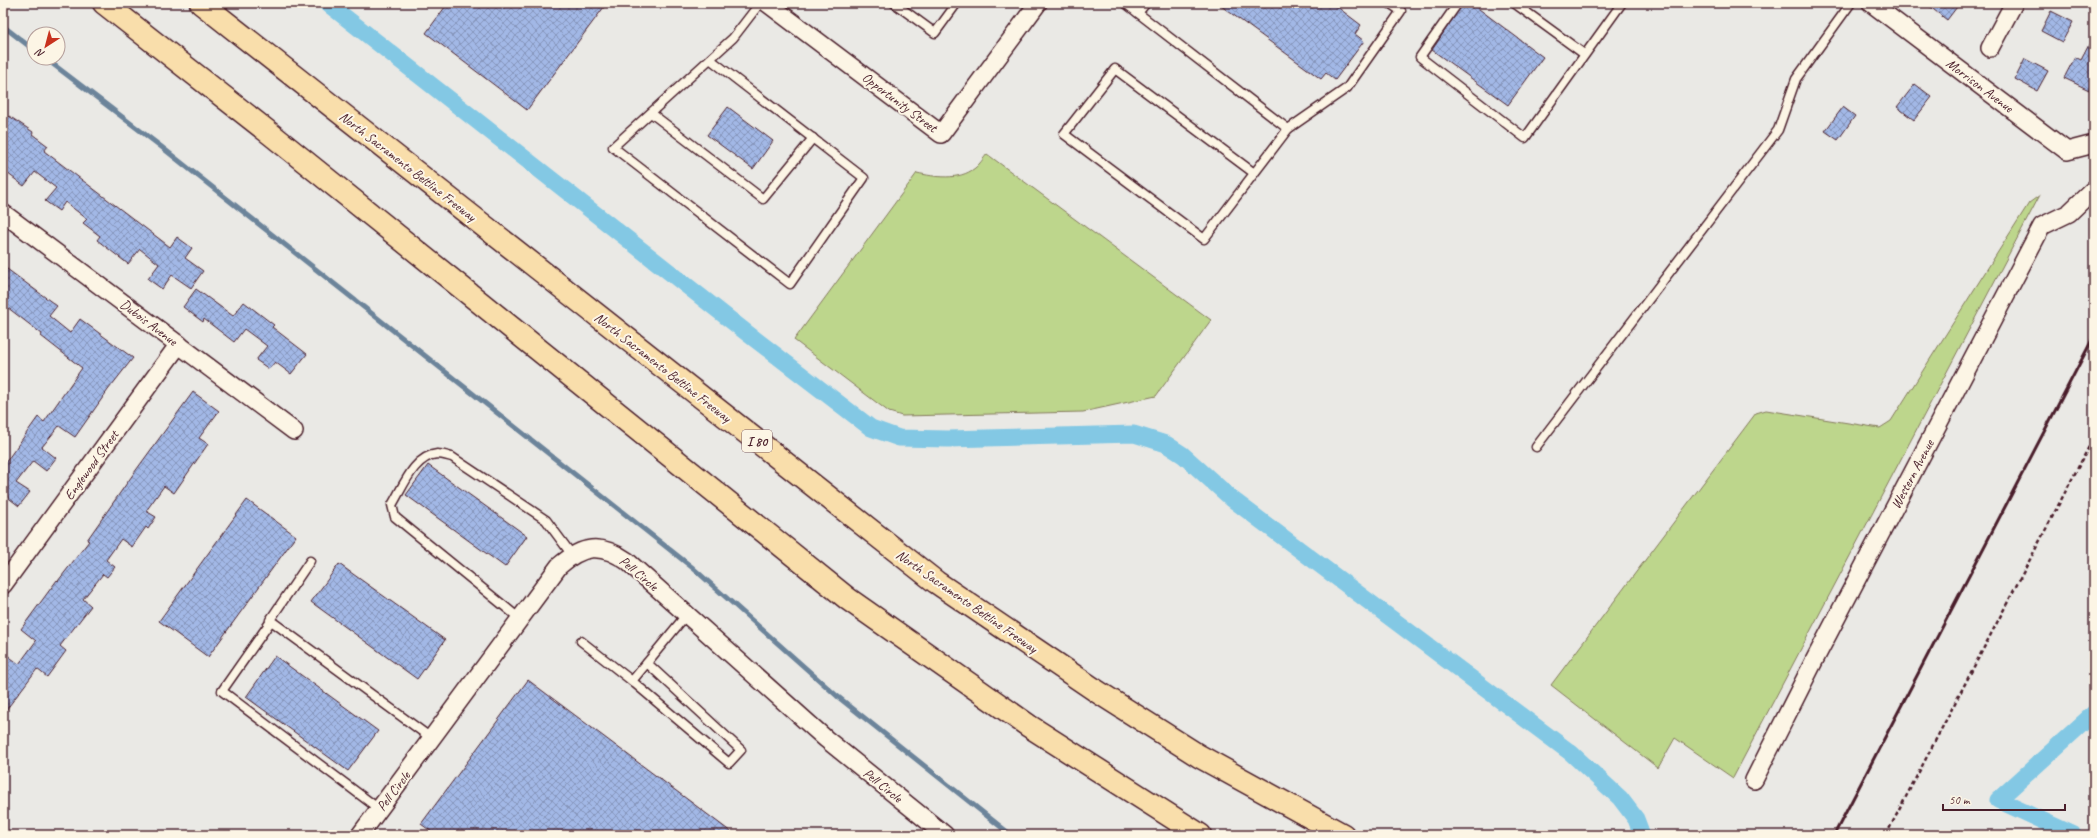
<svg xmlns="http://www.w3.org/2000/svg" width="2097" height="838" font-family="Caveat,sans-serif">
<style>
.grass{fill:#bdd68c;stroke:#847a5c}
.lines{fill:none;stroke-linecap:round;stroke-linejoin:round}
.stream{stroke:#6c849a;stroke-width:5}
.canal{stroke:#83c8e4;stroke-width:17}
.building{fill:url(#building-cross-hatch);stroke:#4a1f2b}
.service-casing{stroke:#4a1f2b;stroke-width:11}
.minor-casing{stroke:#4a1f2b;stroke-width:20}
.motorway-casing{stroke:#4a1f2b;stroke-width:25}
.path{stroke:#4a1f2b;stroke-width:2.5;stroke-dasharray:4 3;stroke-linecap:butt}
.service{stroke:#fcf5e5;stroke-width:8}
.minor{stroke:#fcf5e5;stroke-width:17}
.motorway{stroke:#f9deab;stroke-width:22}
.rail{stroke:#4a1f2b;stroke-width:3}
.labels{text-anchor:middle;stroke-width:4;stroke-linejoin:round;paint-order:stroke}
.shield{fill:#fcf5e5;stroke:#7f5f63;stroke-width:1}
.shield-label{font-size:13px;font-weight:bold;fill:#4a1f2b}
.street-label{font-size:14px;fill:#4a1f2b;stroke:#fcf5e5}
</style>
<defs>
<pattern id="building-cross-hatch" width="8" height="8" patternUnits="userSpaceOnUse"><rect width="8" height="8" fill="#a2b8e6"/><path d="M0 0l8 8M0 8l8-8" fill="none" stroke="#8695bb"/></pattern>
</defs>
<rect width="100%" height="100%" fill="#eae9e5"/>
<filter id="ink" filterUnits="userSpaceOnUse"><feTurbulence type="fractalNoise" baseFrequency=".025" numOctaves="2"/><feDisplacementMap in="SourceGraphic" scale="8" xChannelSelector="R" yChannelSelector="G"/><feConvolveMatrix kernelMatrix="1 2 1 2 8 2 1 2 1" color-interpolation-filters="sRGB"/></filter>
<g filter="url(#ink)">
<g class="grass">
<path d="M 987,154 L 1211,320 L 1156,396 L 1083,412 L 902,416 L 889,412 L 794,340 L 917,173 C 935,177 959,181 975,168 C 979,165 983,159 987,154 Z"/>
<polygon points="2040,195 1733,778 1675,738 1658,768 1551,685 1756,413 1766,410 1880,428 1891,421 2029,203"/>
</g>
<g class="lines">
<g class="stream">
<polyline points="3,26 34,50"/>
<polyline points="45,58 159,145 693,568 837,696 1011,835"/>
</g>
<g class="canal">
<polyline points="327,3 747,333 871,428 899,438 948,439 1134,434 1166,444 1183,455 1232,499 1284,538 1571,753 1620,798 1636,819 1642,835"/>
<polyline points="2074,835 1998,800 2094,713"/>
</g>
</g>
<g class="building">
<polygon points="448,3 607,3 527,110 426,33"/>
<polygon points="1217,3 1332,3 1361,25 1355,34 1364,41 1335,80 1326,73 1321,79"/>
<polygon points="1463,3 1471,3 1543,57 1508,105 1432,50"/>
<polygon points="1925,3 1960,3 1947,20"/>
<polygon points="2051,11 2073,22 2062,42 2041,31"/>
<polygon points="2094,35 2094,80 2089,90 2064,78 2075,57 2081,60"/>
<polygon points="2025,59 2048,71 2037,91 2015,79"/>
<polygon points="1915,84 1932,97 1914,120 1897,107"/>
<polygon points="728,107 773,141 753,169 707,135"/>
<polygon points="1843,107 1855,116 1838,140 1825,131"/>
<polygon points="9,116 33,132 32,134 48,146 44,151 170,247 177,237 192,248 185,258 203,271 191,288 172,275 162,289 148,279 159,264 140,249 128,264 97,240 100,236 83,223 87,219 65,202 59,211 45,201 56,188 35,172 24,186 3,170 3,124"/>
<polygon points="3,266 57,306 49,316 70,333 80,319 133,358 108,390 75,437 59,426 42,447 56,458 46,471 33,461 16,483 30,492 19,506 6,496 3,500 3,466 38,417 44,422 82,368 41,336 42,334 3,304"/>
<polygon points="196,289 233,316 244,302 274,325 272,327 307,354 291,374 275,362 269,369 256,360 267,346 244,329 234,342 204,319 203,322 183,307"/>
<polygon points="193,392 219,411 199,438 208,444 174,493 164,486 146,511 156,517 148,529 146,527 132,547 121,539 106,560 115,567 107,577 103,574 83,599 91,606 60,646 66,651 47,677 37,669 3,714 3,652 19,664 36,641 21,629 57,580 58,581 89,541 87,540 134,473"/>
<polygon points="428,465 527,536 505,567 406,495"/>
<polygon points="247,500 296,536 208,657 159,621"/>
<polygon points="339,564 445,640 417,679 311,602"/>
<polygon points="275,656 378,731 348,771 246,697"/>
<polygon points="528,680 735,835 436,835 421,824"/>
</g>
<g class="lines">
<g class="service-casing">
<g id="service">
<polyline points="894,3 935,33 957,3"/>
<polyline points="1125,3 1288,129 1204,239 1064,134 1115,69 1254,173"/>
<polyline points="1458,3 1420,57 1525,138 1622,3"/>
<polyline points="1514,3 1584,54"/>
<polyline points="1138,13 1146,3"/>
<polyline points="710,59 864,178 790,284 613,147 733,38 760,3"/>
<polyline points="651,113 763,199 813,138"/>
<polyline points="1288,129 1347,88 1401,11 1389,3"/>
<polyline points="1536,447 1778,130 1796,79 1851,3"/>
<polyline points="310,561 270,620 431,738"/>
<path d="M 520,619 L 395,517 L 392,505 C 403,487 414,456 437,454 C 442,454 448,456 452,457 L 546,520 L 572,555"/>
<polyline points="271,621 222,691 379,809"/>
<polyline points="581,641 632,681 687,614"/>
<polyline points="632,681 729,763 741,750 647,663"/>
</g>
</g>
<g class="minor-casing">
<g id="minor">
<polyline points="767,3 941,134 1038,3"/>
<polyline points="1871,3 2067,151 2094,144"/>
<polyline points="1990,48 2014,3"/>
<polyline points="3,213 294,431"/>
<polyline points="3,585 179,344"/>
<polyline points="1754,780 1815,659 2042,226 2069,213 2094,189"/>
<path d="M 360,835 L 559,566 C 582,546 600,542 627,561 L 826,739 L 945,835"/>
</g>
</g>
<g class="motorway-casing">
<g id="motorway">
<polyline points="104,3 272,135 848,599 1029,726 1200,835"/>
<polyline points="201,3 936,582 1098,692 1199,756 1343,835"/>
</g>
</g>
<polyline class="path" points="1886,835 2094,437"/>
<use href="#service" class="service"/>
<use href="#minor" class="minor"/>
<use href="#motorway" class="motorway"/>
<polyline class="rail" points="1834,835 2094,336"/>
</g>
</g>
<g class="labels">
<rect class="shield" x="742" y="430" width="30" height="22" rx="3"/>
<g class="shield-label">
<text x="757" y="446">I 80</text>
</g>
<g class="street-label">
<text transform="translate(1980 85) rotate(37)" y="5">Morrison Avenue</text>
<text transform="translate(900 102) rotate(37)" y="5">Opportunity Street</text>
<text transform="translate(408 166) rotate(38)" y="5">North Sacramento Beltline Freeway</text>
<text transform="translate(149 322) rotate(37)" y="5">Dubois Avenue</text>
<text transform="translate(663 367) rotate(38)" y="5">North Sacramento Beltline Freeway</text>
<text transform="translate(91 465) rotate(-54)" y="5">Englewood Street</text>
<text transform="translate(1912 474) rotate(-62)" y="5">Western Avenue</text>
<text transform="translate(639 573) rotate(40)" y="5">Pell Circle</text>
<text transform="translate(967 601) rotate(35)" y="5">North Sacramento Beltline Freeway</text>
<text transform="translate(883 785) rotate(39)" y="5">Pell Circle</text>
<text transform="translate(393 791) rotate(-53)" y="5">Pell Circle</text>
</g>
</g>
<rect width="2097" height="838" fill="none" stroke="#fcf5e5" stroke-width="16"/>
<rect x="8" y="8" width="2081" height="822" fill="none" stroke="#4a1f2b" stroke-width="1.5" filter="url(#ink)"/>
<g transform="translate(46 46) rotate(216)"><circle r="19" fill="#fcf5e5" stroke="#b59f9b"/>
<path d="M0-3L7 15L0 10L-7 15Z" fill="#c8321e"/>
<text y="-6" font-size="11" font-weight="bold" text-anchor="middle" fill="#4a1f2b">N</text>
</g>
<path d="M1943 804v6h122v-6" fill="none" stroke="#4a1f2b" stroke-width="2"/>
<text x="1949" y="804" font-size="12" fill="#4a1f2b" stroke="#fcf5e5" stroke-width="3" paint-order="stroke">50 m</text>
</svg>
